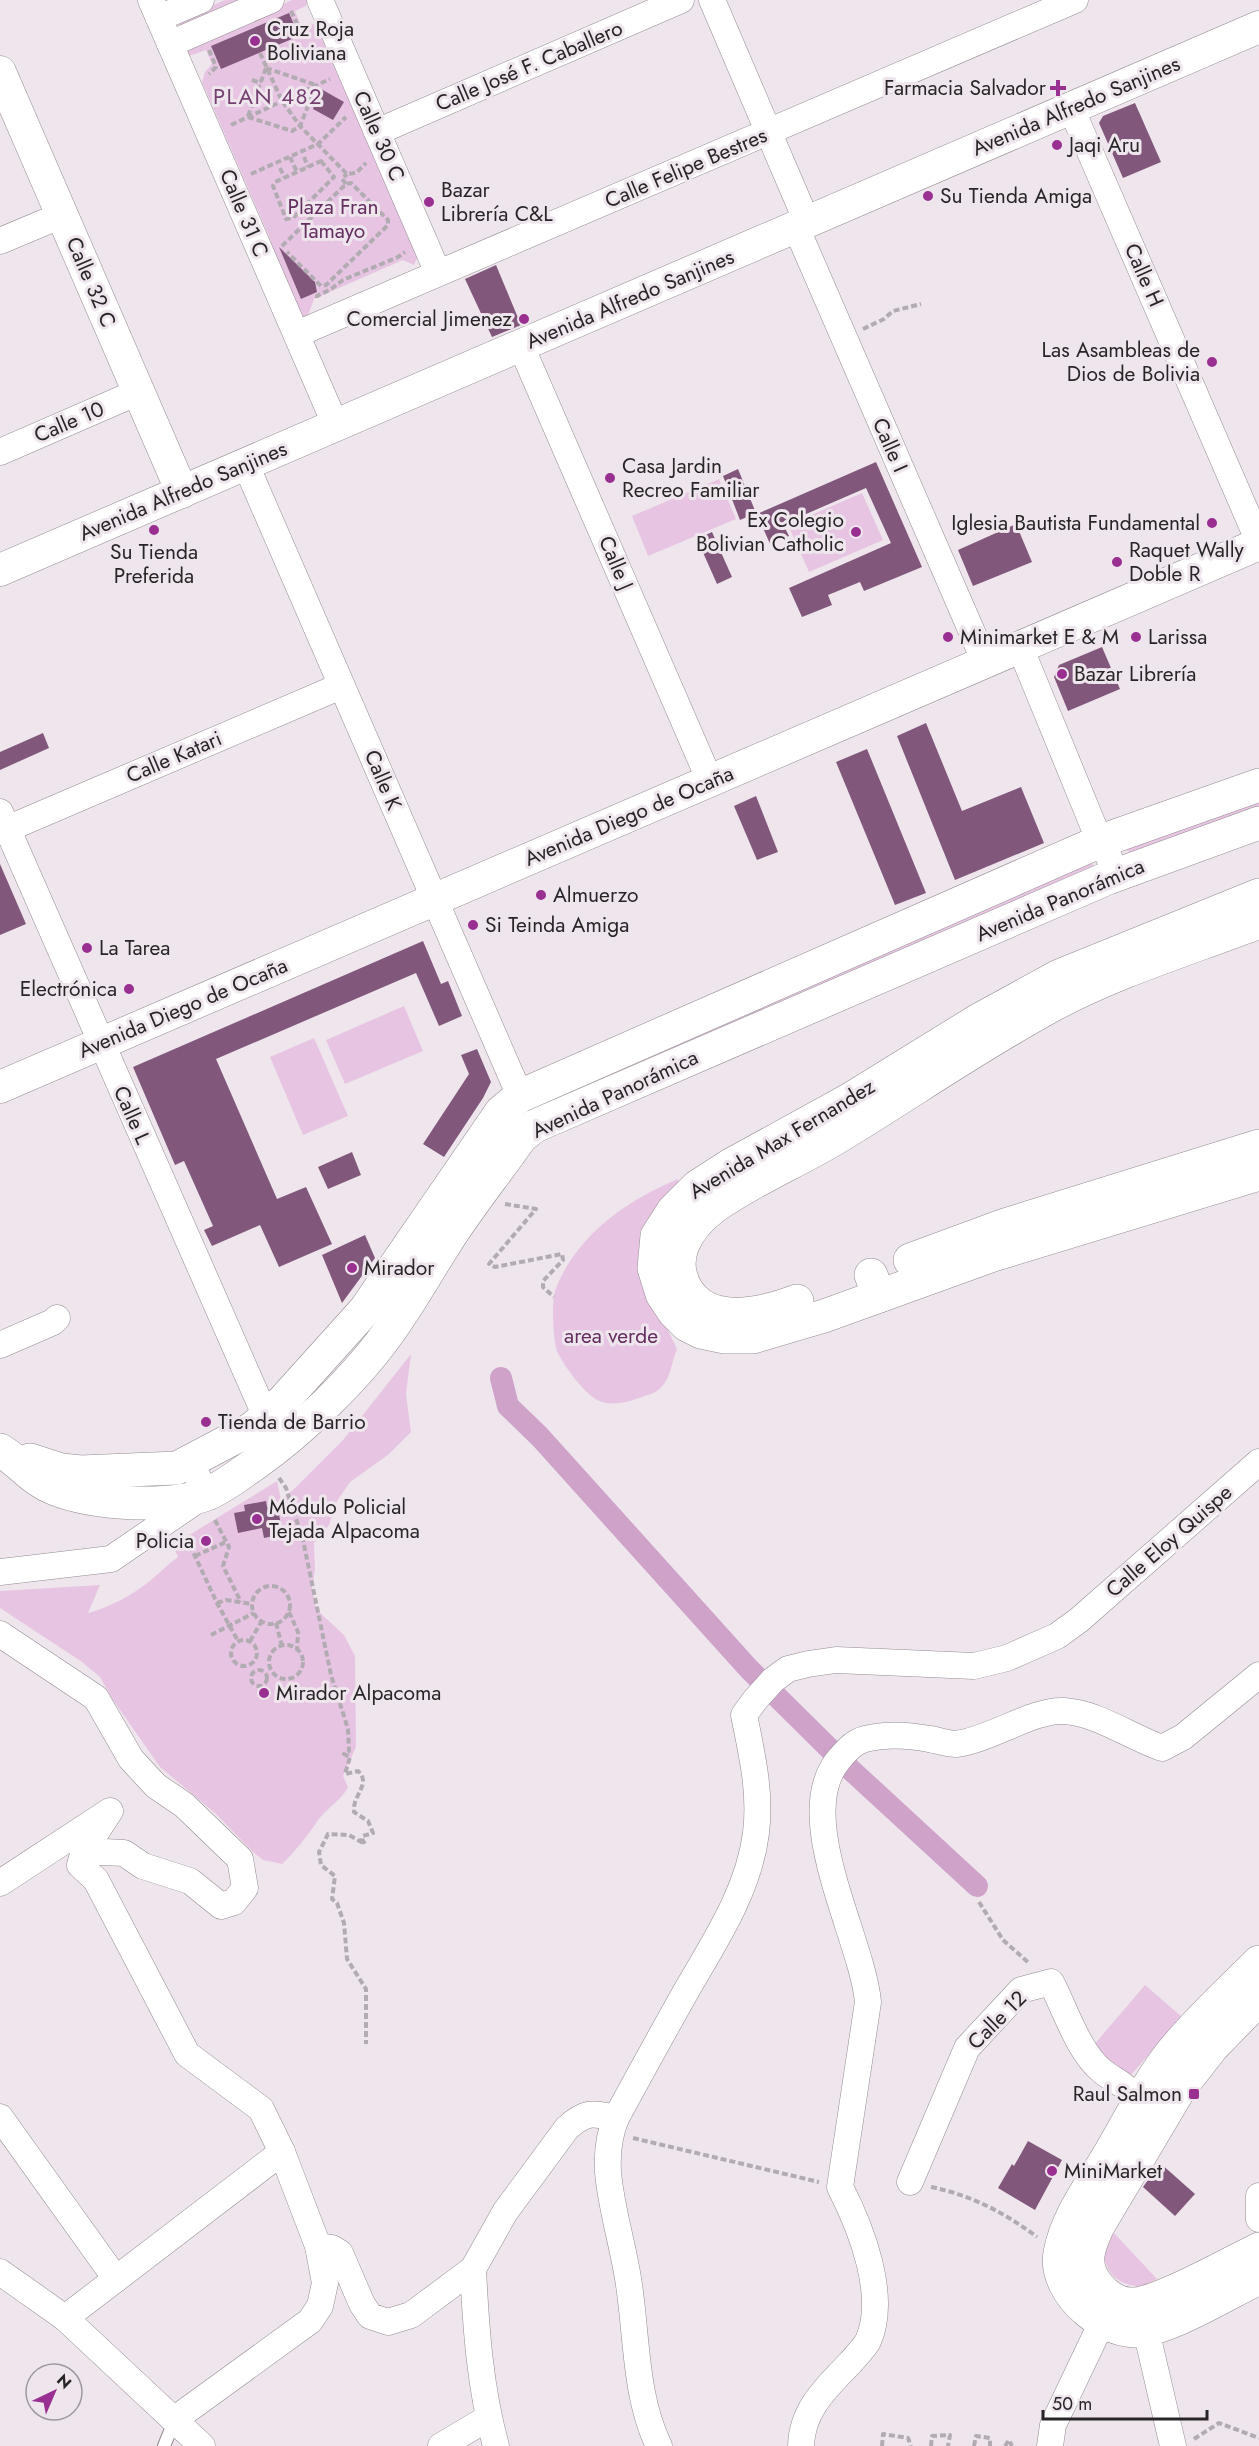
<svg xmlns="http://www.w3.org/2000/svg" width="1259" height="2446" font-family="Jost,sans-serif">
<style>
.green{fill:#e7c5e2}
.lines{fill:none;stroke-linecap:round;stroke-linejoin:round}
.canal{stroke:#cfa2c9;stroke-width:22}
.building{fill:#81587b}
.service-casing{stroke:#938b91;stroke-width:14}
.minor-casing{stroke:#938b91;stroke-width:27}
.tertiary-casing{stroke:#938b91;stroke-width:33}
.secondary-casing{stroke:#938b91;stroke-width:34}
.primary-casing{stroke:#938b91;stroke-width:34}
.path{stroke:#b2abb1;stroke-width:4;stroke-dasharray:6 3;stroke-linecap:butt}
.service{stroke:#fff;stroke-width:12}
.minor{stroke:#fff;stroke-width:26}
.tertiary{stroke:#fff;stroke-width:32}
.secondary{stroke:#fff;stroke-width:33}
.primary{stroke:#fff;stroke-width:33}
.poi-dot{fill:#992f91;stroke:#efe6ed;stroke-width:2}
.labels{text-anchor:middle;stroke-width:6;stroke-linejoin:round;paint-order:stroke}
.poi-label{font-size:21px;fill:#282528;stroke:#efe6ed;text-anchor:start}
.street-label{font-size:21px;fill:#282528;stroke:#efe6ed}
.park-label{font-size:21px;fill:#632d5e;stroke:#efe6ed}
.neighbourhood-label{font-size:22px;letter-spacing:1.5px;fill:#753f6f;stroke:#efe6ed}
</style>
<rect width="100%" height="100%" fill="#efe6ed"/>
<g class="green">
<polygon points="225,0 248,0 181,27 179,24 181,19"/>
<polygon points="292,0 308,0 306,6 295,11 301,26 310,23 318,26 418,256 414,265 403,260 314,299 307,318 301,320 268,247 271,241 202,82 205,72 212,64 206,50 189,56 185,48"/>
<polygon points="719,479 736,519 648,556 632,516"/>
<polygon points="862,493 883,540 809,572 788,525"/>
<polygon points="1259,799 1259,806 1130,852 1126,850"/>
<polygon points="1091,863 1094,866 546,1104 545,1100"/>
<polygon points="404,1006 423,1051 345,1084 326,1040"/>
<polygon points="314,1038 348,1116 303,1135 270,1057"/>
<path d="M 678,1179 L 684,1198 L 660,1314 L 677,1349 C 671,1363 671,1381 658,1390 C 654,1394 647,1395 642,1397 C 628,1402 611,1407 597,1400 C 584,1393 563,1365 557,1351 C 553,1339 551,1300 556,1288 C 578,1234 626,1201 678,1179 Z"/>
<path d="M 411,1354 L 406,1394 L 411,1432 L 388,1455 L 350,1482 L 337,1501 L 329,1525 L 314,1543 L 315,1569 L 312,1588 L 316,1609 L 344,1635 L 355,1656 L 356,1747 L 343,1776 L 348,1787 C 341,1801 328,1807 319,1819 C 307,1836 297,1850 282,1864 L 263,1860 L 252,1851 L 216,1814 L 160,1767 L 113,1700 L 100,1677 L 82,1662 L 0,1608 L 0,1591 L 100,1585 L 88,1613 C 110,1607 135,1594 152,1579 C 161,1572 168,1564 178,1557 L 173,1545 L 277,1481 L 281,1499 L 293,1490 L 343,1440 Z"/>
<polygon points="1145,1985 1182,2017 1129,2077 1093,2046"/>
<path d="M 1114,2233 L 1157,2279 L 1141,2287 C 1117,2284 1107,2275 1103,2252 Z"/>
</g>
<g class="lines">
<polyline class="canal" points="501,1378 508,1406 540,1437 749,1669 850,1769 977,1886"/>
</g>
<g class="building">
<polygon points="289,13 299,36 221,69 211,46"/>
<polygon points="321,89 344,102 333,120 313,109"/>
<polygon points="1135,103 1161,162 1123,178 1099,123 1103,116"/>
<polygon points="279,247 315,282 317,292 301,299"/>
<polygon points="496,265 521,325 492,337 465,279"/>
<polygon points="876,462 922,567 864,591 860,582 828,595 832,605 802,617 789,588 891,543 866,488 783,524 789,536 770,544 757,514"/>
<polygon points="738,469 756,513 740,520 723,476"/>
<polygon points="1016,524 1032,562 973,586 958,550"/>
<polygon points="712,532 732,577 717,584 697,539"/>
<polygon points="1102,647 1120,689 1068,711 1054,677 1059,665"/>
<polygon points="926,723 962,811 1021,787 1044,843 955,880 897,736"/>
<polygon points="43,733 49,748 0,770 0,752"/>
<polygon points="867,749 926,893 895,905 836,762"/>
<polygon points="756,796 778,852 757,860 734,806"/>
<polygon points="0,864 26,924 0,935"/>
<polygon points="423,941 441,984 448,981 462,1016 439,1026 416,973 216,1059 277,1199 306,1187 332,1244 279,1267 260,1225 212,1246 204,1230 213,1226 184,1161 175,1165 133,1067"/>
<polygon points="477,1049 491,1082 483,1098 444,1157 423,1144 469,1074 461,1055"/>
<polygon points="352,1152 361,1175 328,1189 318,1167"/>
<polygon points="365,1235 375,1258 342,1303 322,1255"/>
<polygon points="266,1501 267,1507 277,1505 283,1534 264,1538 262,1528 238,1533 234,1513 245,1511 244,1505"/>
<polygon points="1028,2141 1062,2160 1035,2210 998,2188 1012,2164 1014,2166"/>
<polygon points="1160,2163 1195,2194 1175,2216 1143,2187"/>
</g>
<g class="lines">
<g class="service-casing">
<polyline id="service" points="164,2446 175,2419"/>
</g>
<g class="minor-casing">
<g id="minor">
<polyline points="151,0 336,426"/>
<polyline points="320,0 438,273"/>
<polyline points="712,0 807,222"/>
<polyline points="159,18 201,0"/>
<polyline points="170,44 271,0"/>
<polyline points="1071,108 1259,542"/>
<polyline points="377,132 681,0"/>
<polyline points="796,227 985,662"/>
<polyline points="0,241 62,215"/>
<polyline points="297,334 1075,0"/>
<polyline points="521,346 710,781"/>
<polyline points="0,452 138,392"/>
<polyline points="246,465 520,1096"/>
<polyline points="1020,647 1093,825 1117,874"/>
<polyline points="0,812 266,1417"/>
<polyline points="7,829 341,686"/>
<polyline points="0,1345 53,1322 57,1318"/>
<polyline points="0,1572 111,1559 206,1494 190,1461"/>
<polyline points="0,1634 96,1698 131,1759 156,1786 184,1805 240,1859 245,1888 234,1902 221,1906 190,1881 143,1866 124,1853 84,1851 80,1865 96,1880 187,2054 261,2109 282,2152 318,2246 325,2283 320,2306 310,2321 175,2419"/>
<polyline points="0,1883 110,1811 84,1851"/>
<polyline points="0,2117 116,2279"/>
<path d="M 616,2118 C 609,2135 607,2154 608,2172 C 611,2209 624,2248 629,2285 C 637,2338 635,2397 659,2446"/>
<path d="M 910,2182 L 967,2048 L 1021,1990 L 1051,1982 C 1066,2011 1078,2051 1102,2071 C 1109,2077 1118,2081 1125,2087 C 1136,2096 1140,2105 1152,2113"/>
<polyline points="1259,2196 1259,2219"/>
<path d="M 318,2246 L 332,2248 L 340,2253 L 362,2304 L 370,2316 L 388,2322 L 411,2315 L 473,2269 L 505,2212 L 567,2128 C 586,2111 592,2113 616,2118 C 640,2074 664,2030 689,1986 C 717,1938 749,1889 756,1833 C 761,1792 752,1755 744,1715 L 755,1700 L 773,1680 L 788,1669 L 808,1664 L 836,1660 L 974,1666 L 1007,1658 L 1057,1636 L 1079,1620 L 1259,1462"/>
<path d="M 473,2269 C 476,2329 480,2388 496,2446"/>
<polyline points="0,2272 65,2318 202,2446"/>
<polyline points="65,2318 282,2152"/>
<polyline points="1146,2330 1173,2446"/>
<polyline points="441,2446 488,2418"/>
<path d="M 801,2446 C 802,2409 827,2387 851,2362 C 856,2356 864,2348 868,2341 C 888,2296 861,2228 840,2187 L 868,2002 C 862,1937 790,1814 840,1758 C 848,1749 854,1742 865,1739 C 885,1734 909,1735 929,1739 C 937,1740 947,1744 956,1744 C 990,1740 1034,1709 1064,1711 C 1098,1713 1130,1737 1162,1748 L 1183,1737 L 1259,1675"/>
<polyline points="1050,2446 1053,2425 1102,2322"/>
</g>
</g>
<g class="tertiary-casing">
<g id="tertiary">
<polyline points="0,72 182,492"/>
<polyline points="0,570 1259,27"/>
<polyline points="0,1087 1259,544"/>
</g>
</g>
<g class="secondary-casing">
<g id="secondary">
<polyline points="871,1275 879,1296"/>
<path d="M 0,1450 C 20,1462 32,1480 55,1489 C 93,1504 168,1509 207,1494 C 224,1487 241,1473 256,1463 C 303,1430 359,1375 391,1329 C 411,1301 427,1272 445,1244 C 468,1207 496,1173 521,1137 L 535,1126 L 1108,878 L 1259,823"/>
<polyline points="30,1460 61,1470 81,1472 177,1468 253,1428 283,1401 365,1310 501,1112 520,1096 1101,841 1259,785"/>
</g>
</g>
<g class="primary-casing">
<g id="primary">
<polyline points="1259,895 1059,976 977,1021 849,1100 729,1166 698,1186 673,1211 657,1236 654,1268 662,1294 674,1312 687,1325 701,1332 725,1337 753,1337 824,1316 993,1255 1259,1174"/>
<polyline points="910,1260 1005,1225 1259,1146"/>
<path d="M 797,1301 C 773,1310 743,1319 717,1312 C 705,1309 695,1302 688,1292 C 667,1260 686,1228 714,1207 C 752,1180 796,1162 836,1138 C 907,1095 976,1047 1049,1007 C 1115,971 1189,949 1259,922"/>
<path d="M 1259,1962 C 1230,1991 1199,2019 1173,2051 C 1147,2083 1126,2127 1104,2163 C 1087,2191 1066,2220 1060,2253 C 1056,2274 1070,2296 1085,2309 C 1098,2321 1116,2330 1134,2331 C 1165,2332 1229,2292 1259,2278"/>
<path d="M 1259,1999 L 1213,2046 L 1180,2088 L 1098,2226 C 1088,2248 1081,2265 1098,2286 C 1106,2296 1119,2305 1133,2304 C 1159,2304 1232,2262 1259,2249"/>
</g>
</g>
<g class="path">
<polyline points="291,11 300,30 307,30"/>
<polyline points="209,50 216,67 209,74"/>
<polyline points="260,53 282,101 300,126 347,174 356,173 366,163"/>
<polyline points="266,68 316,85"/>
<polyline points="252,80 261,83"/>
<polyline points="243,100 253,103"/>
<polyline points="248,116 266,68"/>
<polyline points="248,117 292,131 300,126 316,86"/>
<polyline points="231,125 330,79"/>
<polyline points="290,157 297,172"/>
<polyline points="304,157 308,167"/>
<polygon points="321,161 334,177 293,218 286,219 273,186 275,182"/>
<polyline points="280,168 284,177"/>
<polyline points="251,174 318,144 346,117"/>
<polyline points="346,184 342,179 347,174"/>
<polyline points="282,246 346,184 351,183 388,220 388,225 326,285 321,286 287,252"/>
<polyline points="317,298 317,296 331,289 343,280 398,257 405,252"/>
<polyline points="863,329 884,319 893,311 921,304"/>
<polyline points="505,1204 536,1209 489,1264 495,1267 562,1254 563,1260 543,1281 543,1287 554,1297"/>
<path d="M 279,1478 L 286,1488 L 303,1540 L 331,1675 L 348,1729 L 349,1751 L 344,1754 L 350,1757 L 345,1774 L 358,1771 C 372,1784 352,1795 354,1812 L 368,1821 L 373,1833 L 363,1836 L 362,1839 L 365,1844 L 349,1835 L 328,1834 L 319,1852 L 321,1865 L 335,1876 L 332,1899 L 337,1903 L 344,1923 L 347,1959 L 366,1989 L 366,2044"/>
<polyline points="215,1520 229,1547 223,1566 241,1602"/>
<polyline points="186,1537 217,1603 238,1641"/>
<polyline points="195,1556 226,1542"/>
<circle cx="271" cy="1605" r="19"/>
<polyline points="217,1603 226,1600 252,1604"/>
<polyline points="289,1612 298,1632 297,1650"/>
<polyline points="276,1623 282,1646"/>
<polyline points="211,1635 254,1613"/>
<circle cx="244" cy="1653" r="13"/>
<polyline points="250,1641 262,1621"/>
<circle cx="286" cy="1662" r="17"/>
<circle cx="259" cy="1678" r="8"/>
<polyline points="979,1902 1003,1940 1030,1964"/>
<polyline points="633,2138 819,2182"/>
<path d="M 931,2187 C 971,2195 1005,2213 1037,2237"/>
<polyline points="1194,2439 1219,2423 1259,2438"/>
<polyline points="882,2446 883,2434 908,2438 911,2446"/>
<polyline points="931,2446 932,2436 950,2435 948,2446"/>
<polyline points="974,2446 976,2436 990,2438 990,2446"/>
<polyline points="1005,2446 1009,2440 1012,2446"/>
</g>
<use href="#service" class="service"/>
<use href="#minor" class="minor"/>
<use href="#tertiary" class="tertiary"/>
<use href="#secondary" class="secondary"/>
<use href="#primary" class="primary"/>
</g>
<g class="poi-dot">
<circle cx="255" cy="41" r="6"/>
<path d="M1055 79h6v6h6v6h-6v6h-6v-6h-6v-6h6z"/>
<circle cx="1057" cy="145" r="6"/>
<circle cx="928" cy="196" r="6"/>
<circle cx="429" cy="202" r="6"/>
<circle cx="524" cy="319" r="6"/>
<circle cx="1212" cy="362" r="6"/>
<circle cx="610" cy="478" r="6"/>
<circle cx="1212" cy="523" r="6"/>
<circle cx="154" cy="530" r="6"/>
<circle cx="856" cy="532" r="6"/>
<circle cx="1117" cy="562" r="6"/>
<circle cx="948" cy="637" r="6"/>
<circle cx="1136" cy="637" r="6"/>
<circle cx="1062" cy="674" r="6"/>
<circle cx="541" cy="895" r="6"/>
<circle cx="473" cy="925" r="6"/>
<circle cx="87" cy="948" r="6"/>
<circle cx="129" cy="989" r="6"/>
<circle cx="352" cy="1268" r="6"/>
<circle cx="206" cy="1422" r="6"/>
<circle cx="257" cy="1519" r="6"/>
<circle cx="206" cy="1541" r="6"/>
<circle cx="264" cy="1693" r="6"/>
<rect x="1188" y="2088" width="12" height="12" rx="3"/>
<circle cx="1052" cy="2171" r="6"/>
</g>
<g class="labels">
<g class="poi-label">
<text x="267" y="36">Cruz Roja<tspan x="267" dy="24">Boliviana</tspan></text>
<text x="1046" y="95" text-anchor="end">Farmacia Salvador</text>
<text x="1069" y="152">Jaqi Aru</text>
<text x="441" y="197">Bazar<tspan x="441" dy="24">Librería C&amp;L</tspan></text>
<text x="940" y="203">Su Tienda Amiga</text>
<text x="512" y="326" text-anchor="end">Comercial Jimenez</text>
<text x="1200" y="357" text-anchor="end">Las Asambleas de<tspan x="1200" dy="24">Dios de Bolivia</tspan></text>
<text x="622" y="473">Casa Jardin<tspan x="622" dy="24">Recreo Familiar</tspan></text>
<text x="844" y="527" text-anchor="end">Ex Colegio<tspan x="844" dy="24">Bolivian Catholic</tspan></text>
<text x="1200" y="530" text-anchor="end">Iglesia Bautista Fundamental</text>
<text x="1129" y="557">Raquet Wally<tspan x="1129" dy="24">Doble R</tspan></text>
<text x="154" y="559" text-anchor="middle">Su Tienda<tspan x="154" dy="24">Preferida</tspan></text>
<text x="960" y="644">Minimarket E &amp; M</text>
<text x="1148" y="644">Larissa</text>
<text x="1074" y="681">Bazar Librería</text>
<text x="553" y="902">Almuerzo</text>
<text x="485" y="932">Si Teinda Amiga</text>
<text x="99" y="955">La Tarea</text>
<text x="117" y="996" text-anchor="end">Electrónica</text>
<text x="364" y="1275">Mirador</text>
<text x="218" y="1429">Tienda de Barrio</text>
<text x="269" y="1514">Módulo Policial<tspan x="269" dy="24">Tejada Alpacoma</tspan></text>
<text x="194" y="1548" text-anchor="end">Policia</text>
<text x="276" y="1700">Mirador Alpacoma</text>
<text x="1182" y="2101" text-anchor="end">Raul Salmon</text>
<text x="1064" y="2178">MiniMarket</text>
</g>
<g class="street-label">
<text transform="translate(529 66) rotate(-23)" y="7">Calle José F. Caballero</text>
<text transform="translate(1076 106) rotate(-23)" y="7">Avenida Alfredo Sanjines</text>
<text transform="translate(379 136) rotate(66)" y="7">Calle 30 C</text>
<text transform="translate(686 168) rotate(-23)" y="7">Calle Felipe Bestres</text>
<text transform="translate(244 213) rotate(67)" y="7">Calle 31 C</text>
<text transform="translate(1144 275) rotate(66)" y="7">Calle H</text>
<text transform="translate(91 282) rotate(67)" y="7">Calle 32 C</text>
<text transform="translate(630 299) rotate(-23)" y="7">Avenida Alfredo Sanjines</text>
<text transform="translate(69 422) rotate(-23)" y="7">Calle 10</text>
<text transform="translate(890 445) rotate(66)" y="7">Calle I</text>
<text transform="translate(183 491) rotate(-23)" y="7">Avenida Alfredo Sanjines</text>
<text transform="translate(616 563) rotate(67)" y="7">Calle J</text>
<text transform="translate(174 757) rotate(-23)" y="7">Calle Katari</text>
<text transform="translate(383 780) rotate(67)" y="7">Calle K</text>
<text transform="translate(629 816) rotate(-23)" y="7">Avenida Diego de Ocaña</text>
<text transform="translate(1060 900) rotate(-23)" y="7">Avenida Panorámica</text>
<text transform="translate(183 1008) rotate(-23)" y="7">Avenida Diego de Ocaña</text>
<text transform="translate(615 1094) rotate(-25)" y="7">Avenida Panorámica</text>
<text transform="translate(132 1115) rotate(66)" y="7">Calle L</text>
<text transform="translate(782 1139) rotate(-31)" y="7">Avenida Max Fernandez</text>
<text transform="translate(1169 1541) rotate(-41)" y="7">Calle Eloy Quispe</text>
<text transform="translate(997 2020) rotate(-45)" y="7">Calle 12</text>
</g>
<g class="park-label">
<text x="333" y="214">Plaza Fran<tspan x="333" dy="24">Tamayo</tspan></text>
<text x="611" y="1343">area verde</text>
</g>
<g class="neighbourhood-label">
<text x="268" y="104">PLAN 482</text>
</g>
</g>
<g transform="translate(54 2392) rotate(44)"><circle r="28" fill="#efe6ed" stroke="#9f999e" stroke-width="1.5"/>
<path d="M0-4.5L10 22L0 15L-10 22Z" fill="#992f91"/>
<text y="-9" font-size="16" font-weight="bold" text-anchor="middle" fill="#282528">N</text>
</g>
<path d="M1043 2410v9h164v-9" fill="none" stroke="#282528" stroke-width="3"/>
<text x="1052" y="2410" font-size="18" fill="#282528" stroke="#efe6ed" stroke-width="4.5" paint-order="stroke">50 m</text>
</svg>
